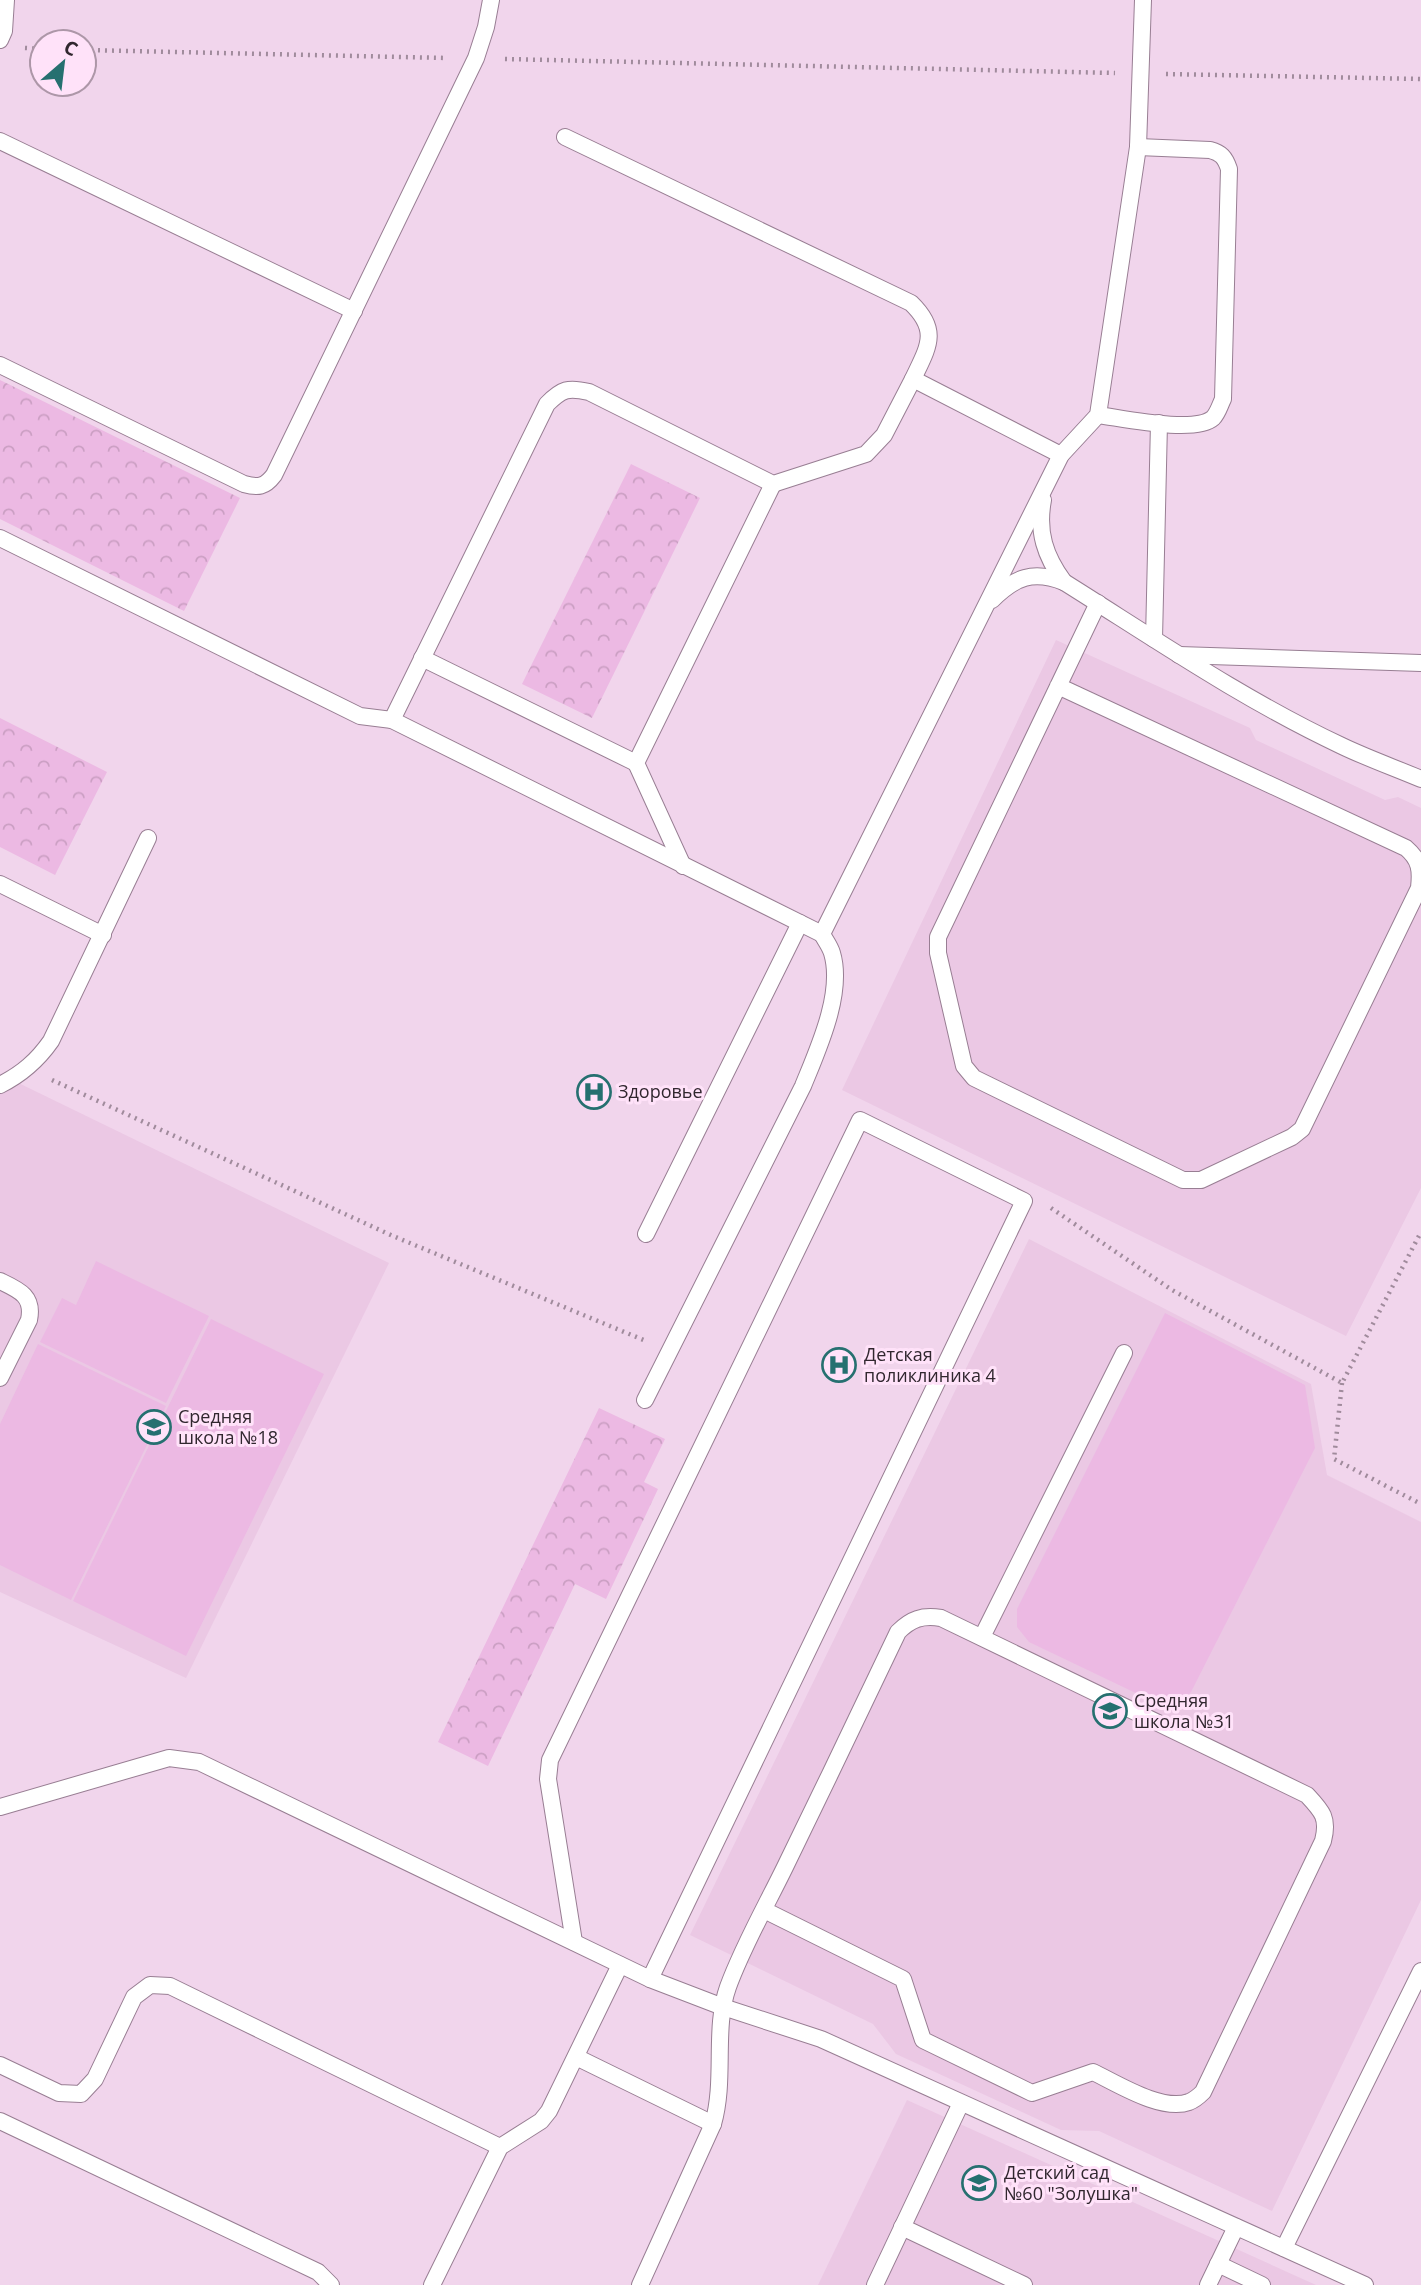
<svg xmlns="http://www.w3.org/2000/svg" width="1421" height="2285" font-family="'Open Sans',sans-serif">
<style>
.built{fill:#ebc8e4}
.park{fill:url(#park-crowns)}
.garden{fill:#ecb9e3}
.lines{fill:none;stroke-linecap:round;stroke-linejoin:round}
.service-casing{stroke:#987e93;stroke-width:18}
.path{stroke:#a08b9c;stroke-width:4.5;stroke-dasharray:2 5;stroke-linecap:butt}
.service{stroke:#fff;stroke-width:16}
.labels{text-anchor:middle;stroke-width:6;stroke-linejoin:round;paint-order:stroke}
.poi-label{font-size:18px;fill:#31272f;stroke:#ffe2f9;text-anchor:start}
</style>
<defs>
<pattern id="park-crowns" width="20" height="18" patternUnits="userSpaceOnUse" patternTransform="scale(1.75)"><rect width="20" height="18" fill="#ecb9e3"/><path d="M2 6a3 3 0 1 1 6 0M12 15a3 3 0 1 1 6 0" fill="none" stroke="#cb9fc3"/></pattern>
</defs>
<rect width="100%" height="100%" fill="#f1d5ec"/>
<g class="built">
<polygon points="1056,640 1250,728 1256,740 1385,800 1398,797 1421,808 1421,1188 1346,1336 842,1090"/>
<polygon points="0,1074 389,1263 186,1678 0,1592"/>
<polygon points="1029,1239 1311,1384 1327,1475 1421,1522 1421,1900 1272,2211 1099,2131 1061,2130 896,2054 873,2024 690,1935"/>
<polygon points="907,2100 1316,2285 818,2285"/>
</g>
<g class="park">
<polygon points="0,380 240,498 184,611 0,519"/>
<polygon points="631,464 700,498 592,718 522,684"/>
<polygon points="0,718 107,772 55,875 0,847"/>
<polygon points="599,1408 665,1439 644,1482 658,1489 606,1599 575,1584 488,1766 438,1742"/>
</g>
<g class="garden">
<polygon points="96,1261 209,1316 166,1403 40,1342 62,1298 76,1305"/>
<polygon points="1165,1313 1305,1385 1315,1448 1191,1692 1180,1704 1165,1707 1029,1642 1017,1627 1017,1609"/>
<polygon points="211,1319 324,1374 186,1656 73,1601"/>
<polygon points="38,1344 166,1406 71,1600 0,1565 0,1424"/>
</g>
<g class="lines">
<g class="service-casing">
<g id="service">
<polyline points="0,40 4,31 6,0"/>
<path d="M 565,137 L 911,303 C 940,331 928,347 913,379"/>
<polyline points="0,141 354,311"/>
<path d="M 0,365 L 244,484 C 258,488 265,487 274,475 L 476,58 L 486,27 L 491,0"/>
<path d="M 1098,415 C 1122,418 1195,434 1213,418 C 1218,413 1220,405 1223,399 L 1229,169 C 1225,157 1221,153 1210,150 L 1138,147"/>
<path d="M 1043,500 C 1037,532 1045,556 1064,582 C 1155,639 1244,700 1342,746 C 1367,758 1395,768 1421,779"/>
<polyline points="0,538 360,716 392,720 822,934"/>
<path d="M 992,600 C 1015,577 1033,570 1064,582"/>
<polyline points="1154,639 1159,423"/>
<polyline points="1179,655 1421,663"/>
<polyline points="422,658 636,763"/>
<path d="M 1058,686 L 1406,848 C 1420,860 1421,870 1419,888 L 1302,1129 L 1292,1137 L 1201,1180 L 1183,1180 L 974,1078 L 964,1066 L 938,953 L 938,937 L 1098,603"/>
<path d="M 392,720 L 547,404 C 562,389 568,387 589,392 L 773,484 L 866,454 L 884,435 L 913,379 L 1061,455"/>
<polyline points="683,866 636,763 773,484"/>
<polyline points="0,884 103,935"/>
<path d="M 0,1085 C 22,1074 37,1061 51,1041 L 148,838"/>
<polyline points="646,1234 800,923"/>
<path d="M 0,1281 C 19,1290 34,1296 29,1320 L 0,1378"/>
<path d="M 645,1400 L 803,1086 C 818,1049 844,993 832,953 C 830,946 825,940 822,934 L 1061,455 L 1098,415 L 1138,147 L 1143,0"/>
<polyline points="982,1637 1124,1353"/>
<polyline points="0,1807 169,1758 199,1762 650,1979 723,2007 821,2039 1365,2285"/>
<polyline points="574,1942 548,1779 550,1760 860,1120 1024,1201 650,1979"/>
<polyline points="576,2057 713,2124"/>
<polyline points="0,2065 59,2093 81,2094 95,2079 134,1997 150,1985 170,1986 500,2147"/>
<polyline points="0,2121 318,2272 331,2285"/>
<polyline points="902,2227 1024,2285"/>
<polyline points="1284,2248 1421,1971"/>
<polyline points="1218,2264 1262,2285"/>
<polyline points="432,2285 500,2147 541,2121 549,2111 620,1965"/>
<path d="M 640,2285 L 713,2124 C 726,2079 713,2029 728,1987 C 743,1946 766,1906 785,1867 C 823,1789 861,1710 898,1632 C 911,1619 922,1615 941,1618 L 1307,1795 C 1322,1811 1329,1818 1323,1841 L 1203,2092 C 1199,2096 1194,2100 1189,2102 C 1162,2112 1118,2084 1093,2072 L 1032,2093 L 923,2040 L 903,1979 L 764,1910"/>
<polyline points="875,2285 961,2103"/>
<polyline points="1208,2285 1236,2227"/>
</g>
</g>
<g class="path">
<polyline points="25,48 42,49"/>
<polyline points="84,50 447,58"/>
<polyline points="505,59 1115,73"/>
<polyline points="1166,74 1421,79"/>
<polyline points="52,1080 393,1236 646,1341"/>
<polyline points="1051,1208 1172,1290 1342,1383 1421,1232"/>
<polyline points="1342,1383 1334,1459 1421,1504"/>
</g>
<use href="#service" class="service"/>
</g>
<defs>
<g id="hospital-ring" transform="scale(1.75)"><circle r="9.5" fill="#ffe2f9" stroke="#267070" stroke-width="1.5"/><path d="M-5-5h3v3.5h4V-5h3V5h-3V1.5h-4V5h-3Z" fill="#267070"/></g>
<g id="school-ring" transform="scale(1.75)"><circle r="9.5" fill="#ffe2f9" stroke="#267070" stroke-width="1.5"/><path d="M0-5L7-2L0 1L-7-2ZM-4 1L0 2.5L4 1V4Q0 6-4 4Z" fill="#267070"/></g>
</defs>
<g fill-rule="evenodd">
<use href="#hospital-ring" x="594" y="1092"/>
<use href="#hospital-ring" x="839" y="1365"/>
<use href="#school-ring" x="154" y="1427"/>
<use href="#school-ring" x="1110" y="1711"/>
<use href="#school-ring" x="979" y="2183"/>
</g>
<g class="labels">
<g class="poi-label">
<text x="618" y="1098">Здоровье</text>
<text x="864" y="1361">Детская<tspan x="864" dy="21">поликлиника 4</tspan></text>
<text x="178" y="1423">Средняя<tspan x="178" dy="21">школа №18</tspan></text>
<text x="1134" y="1707">Средняя<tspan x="1134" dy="21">школа №31</tspan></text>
<text x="1004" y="2179">Детский сад<tspan x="1004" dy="21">№60 "Золушка"</tspan></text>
</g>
</g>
<g transform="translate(63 63) rotate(28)"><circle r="33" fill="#ffe2f9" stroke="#ad97a8" stroke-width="2"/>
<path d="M0-5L12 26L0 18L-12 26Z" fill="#267070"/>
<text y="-10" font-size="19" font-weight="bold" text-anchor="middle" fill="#31272f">С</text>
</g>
</svg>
